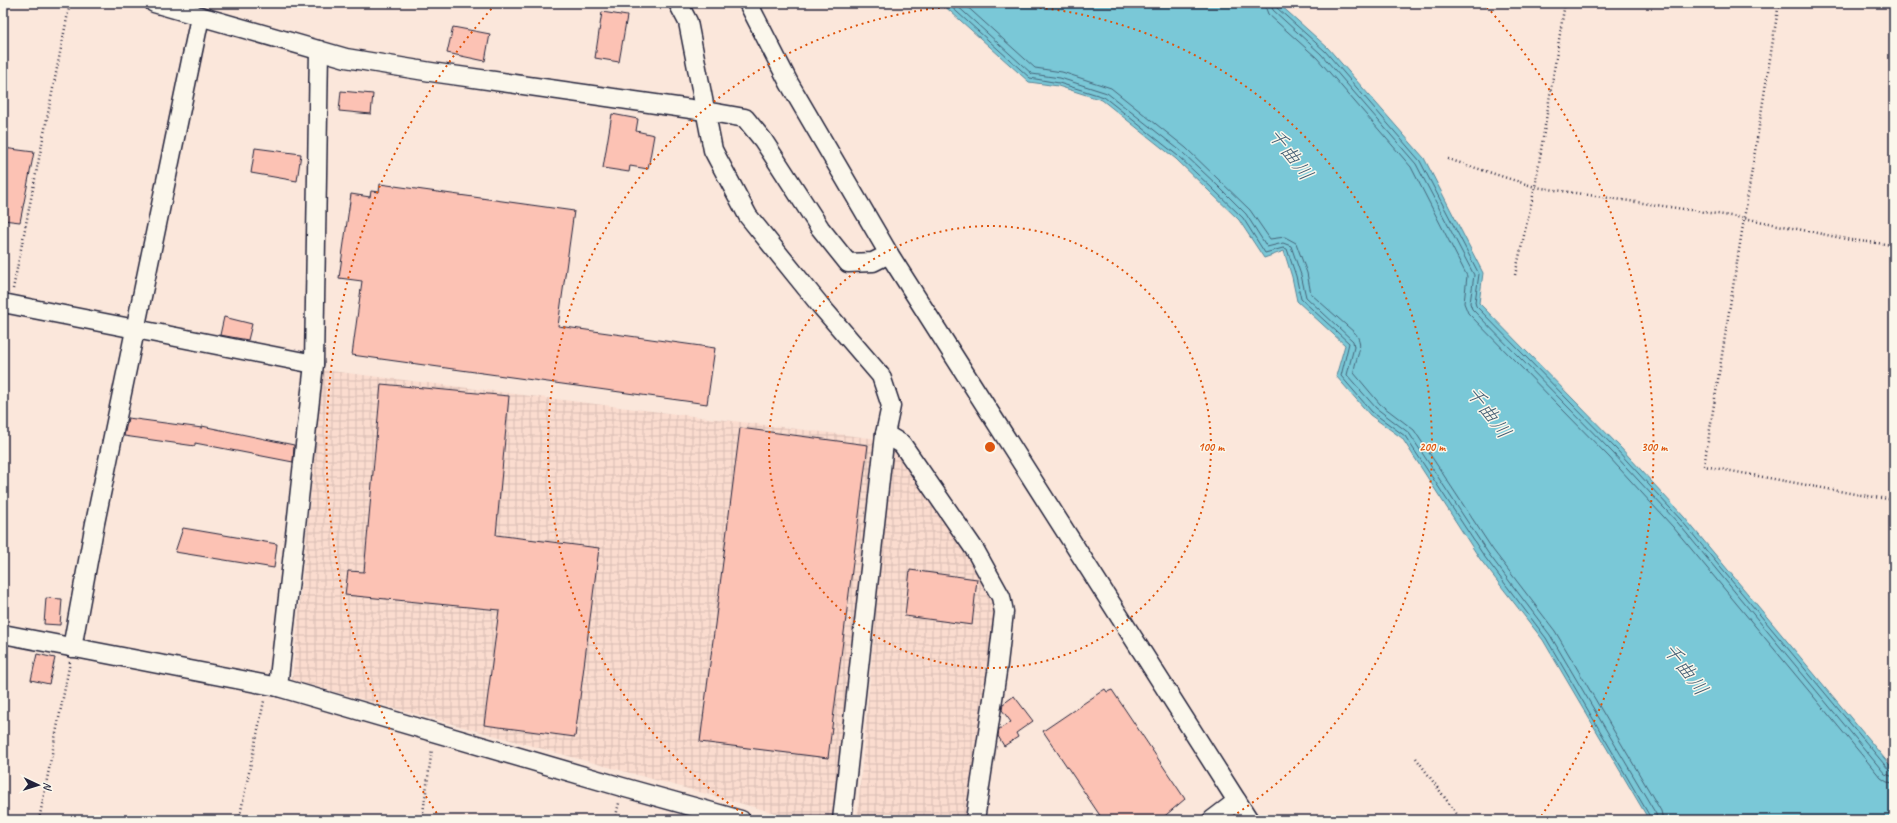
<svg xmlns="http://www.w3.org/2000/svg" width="1897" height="823" font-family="Caveat,'Klee One',sans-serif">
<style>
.industrial{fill:url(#industrial-grid)}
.water{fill:#7ac8d7;stroke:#578699}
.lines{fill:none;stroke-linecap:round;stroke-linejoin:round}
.shore{stroke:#456479;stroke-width:1}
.building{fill:#fcc2b4;stroke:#22223b}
.minor-casing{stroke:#22223b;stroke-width:21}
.path{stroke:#22223b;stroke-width:2.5;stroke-dasharray:1 3;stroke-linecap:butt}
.minor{stroke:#fbf7ec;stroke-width:18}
.ring{fill:none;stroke:#de560e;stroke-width:2;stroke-dasharray:2 4}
.labels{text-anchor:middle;stroke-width:3;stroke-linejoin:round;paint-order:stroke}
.water-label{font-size:20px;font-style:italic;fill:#415c72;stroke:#fbf7ec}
.centre{fill:#de560e;stroke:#fbf7ec;stroke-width:2}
.ring-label{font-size:12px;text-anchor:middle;font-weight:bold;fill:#de560e;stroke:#fbf7ec;stroke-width:3;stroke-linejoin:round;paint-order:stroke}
</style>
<defs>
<pattern id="industrial-grid" width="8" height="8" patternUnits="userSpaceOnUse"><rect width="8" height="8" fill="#fbdccf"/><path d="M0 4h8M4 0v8" fill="none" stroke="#d7bcb3"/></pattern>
</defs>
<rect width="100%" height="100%" fill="#fbe7db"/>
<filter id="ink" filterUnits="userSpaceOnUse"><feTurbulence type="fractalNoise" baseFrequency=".025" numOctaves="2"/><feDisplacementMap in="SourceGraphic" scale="8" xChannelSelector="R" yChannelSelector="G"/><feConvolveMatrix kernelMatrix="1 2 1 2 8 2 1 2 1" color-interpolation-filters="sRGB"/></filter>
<g filter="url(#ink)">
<g class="industrial">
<polygon points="323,370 878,439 840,820 801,820 292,680"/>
<polygon points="902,444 1004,612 966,820 857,820 891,446"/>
</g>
<polygon class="water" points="941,3 1278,3 1328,48 1424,158 1483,273 1479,303 1620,447 1684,517 1894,770 1894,820 1649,820 1543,640 1480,559 1402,438 1370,415 1336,376 1345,345 1297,301 1292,277 1284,251 1264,258 1239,220 1176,159 1102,100 1058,86 1029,82"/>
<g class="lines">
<g class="shore">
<polyline points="947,3 1030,78 1059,83 1104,97 1178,156 1214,190 1243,218 1265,253 1283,248 1287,249 1296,276 1301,299 1349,343 1341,376 1372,412 1405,436 1484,556 1546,638 1652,820"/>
<polyline points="954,3 1032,74 1060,78 1107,93 1182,152 1218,186 1246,214 1267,247 1283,243 1291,246 1301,275 1306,297 1353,341 1354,347 1347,375 1376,408 1409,433 1488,553 1550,635 1656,814 1657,820"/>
<path d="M 963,3 L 1035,68 L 1062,72 L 1111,88 L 1186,148 L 1250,210 L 1270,239 L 1285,237 L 1296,243 L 1307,273 L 1311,294 L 1355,333 C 1366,346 1354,359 1354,373 L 1380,404 L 1414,430 L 1493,550 L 1555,631 L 1661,811 L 1663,820"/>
<polyline points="1264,3 1268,14 1317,58 1411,167 1467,276 1464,303 1468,313 1609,457 1673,527 1881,778 1887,782 1894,783"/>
<polyline points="1270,3 1273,10 1321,54 1416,164 1474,275 1470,303 1472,309 1613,453 1678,523 1885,774 1894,777"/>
<polyline points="1276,3 1277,8 1325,51 1420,161 1479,274 1475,302 1476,306 1617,450 1681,520 1889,770 1894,772"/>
</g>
</g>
<g class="building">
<polygon points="602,12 627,16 619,62 595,58"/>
<polygon points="453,27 490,34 485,61 447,53"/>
<polygon points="341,91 373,94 371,114 339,111"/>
<polygon points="612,114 638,119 636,131 654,135 648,169 630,166 629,172 603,168"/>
<polygon points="3,148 34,152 20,222 3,220"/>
<polygon points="255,148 301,154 297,181 251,173"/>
<polygon points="380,184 574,211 558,326 715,348 707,404 352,355 362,281 339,278 351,194 370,197 371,191 379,192"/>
<polygon points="224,317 252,324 248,340 220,335"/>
<polygon points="381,384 509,396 496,535 599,548 575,737 484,725 499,610 345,595 348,571 364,572"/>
<polygon points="128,418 202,428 202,426 294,445 293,462 195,443 195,446 124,436"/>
<polygon points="740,428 868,445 828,758 700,742"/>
<polygon points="183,528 277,544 274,568 175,552"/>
<polygon points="910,570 977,579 972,625 905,616"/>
<polygon points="46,598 62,599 60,625 44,624"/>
<polygon points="37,654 55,658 49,684 31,680"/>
<polygon points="1105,689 1107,692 1112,690 1185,799 1160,820 1103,820 1043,731"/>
<polygon points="1014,696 1033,721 1016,733 1018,737 1004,746 998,736 999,729 1011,722 1002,710 1003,704"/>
</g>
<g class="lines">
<g class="minor-casing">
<g id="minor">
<polyline points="154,3 346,58 431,72 705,111 745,118 763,140 820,228 848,263 873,262 889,254"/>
<polyline points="678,3 688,22 713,150 748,216 820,305 881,376 891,406 885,434 842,820"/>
<polyline points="748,3 789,83 889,254 1249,820"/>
<polyline points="3,303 314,364"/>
<polyline points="885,434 902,444 975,550 1001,597 1004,612 997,672 975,820"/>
<polyline points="3,634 278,687 622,787 741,820"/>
<polyline points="72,648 95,523 200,17"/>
<polyline points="278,687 314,364 319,50"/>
<polyline points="1212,820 1237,801"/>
</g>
</g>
<g class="path">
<polyline points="1779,3 1704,466 1855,494 1894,500"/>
<polyline points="1448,159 1535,187 1744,218 1851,240 1894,245"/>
<polyline points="1515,275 1535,187 1565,3"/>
<polyline points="13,289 70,3"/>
<polyline points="1416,758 1461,820"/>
<polyline points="39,820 70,662"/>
<polyline points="239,820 264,701"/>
<polyline points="422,820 432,749"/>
<polyline points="615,820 619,803"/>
</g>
<use href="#minor" class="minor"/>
</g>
</g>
<g class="ring">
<circle cx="990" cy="447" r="221"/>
<path d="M753 820A442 442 0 1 1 1227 820"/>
<path d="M440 818A664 664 0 0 1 493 7M1487 7A664 664 0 0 1 1540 818"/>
</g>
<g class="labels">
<g class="water-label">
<text transform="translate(1291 154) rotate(53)" y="7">千曲川</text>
<text transform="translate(1489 412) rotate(53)" y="7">千曲川</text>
<text transform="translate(1686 669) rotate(53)" y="7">千曲川</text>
</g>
</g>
<circle cx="990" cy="447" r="6" class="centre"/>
<g class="ring-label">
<text x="1211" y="451">100 m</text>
<text x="1432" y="451">200 m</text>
<text x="1654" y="451">300 m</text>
</g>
<rect width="1897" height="823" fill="none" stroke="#fbf7ec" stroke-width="16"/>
<rect x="8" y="8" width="1881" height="807" fill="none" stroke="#22223b" stroke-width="1.5" filter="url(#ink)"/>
<g transform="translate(38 785) rotate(94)" stroke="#fbf7ec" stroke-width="3" paint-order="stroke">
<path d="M0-3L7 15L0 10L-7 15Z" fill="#22223b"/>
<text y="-6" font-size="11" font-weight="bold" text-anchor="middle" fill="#22223b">N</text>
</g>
</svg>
